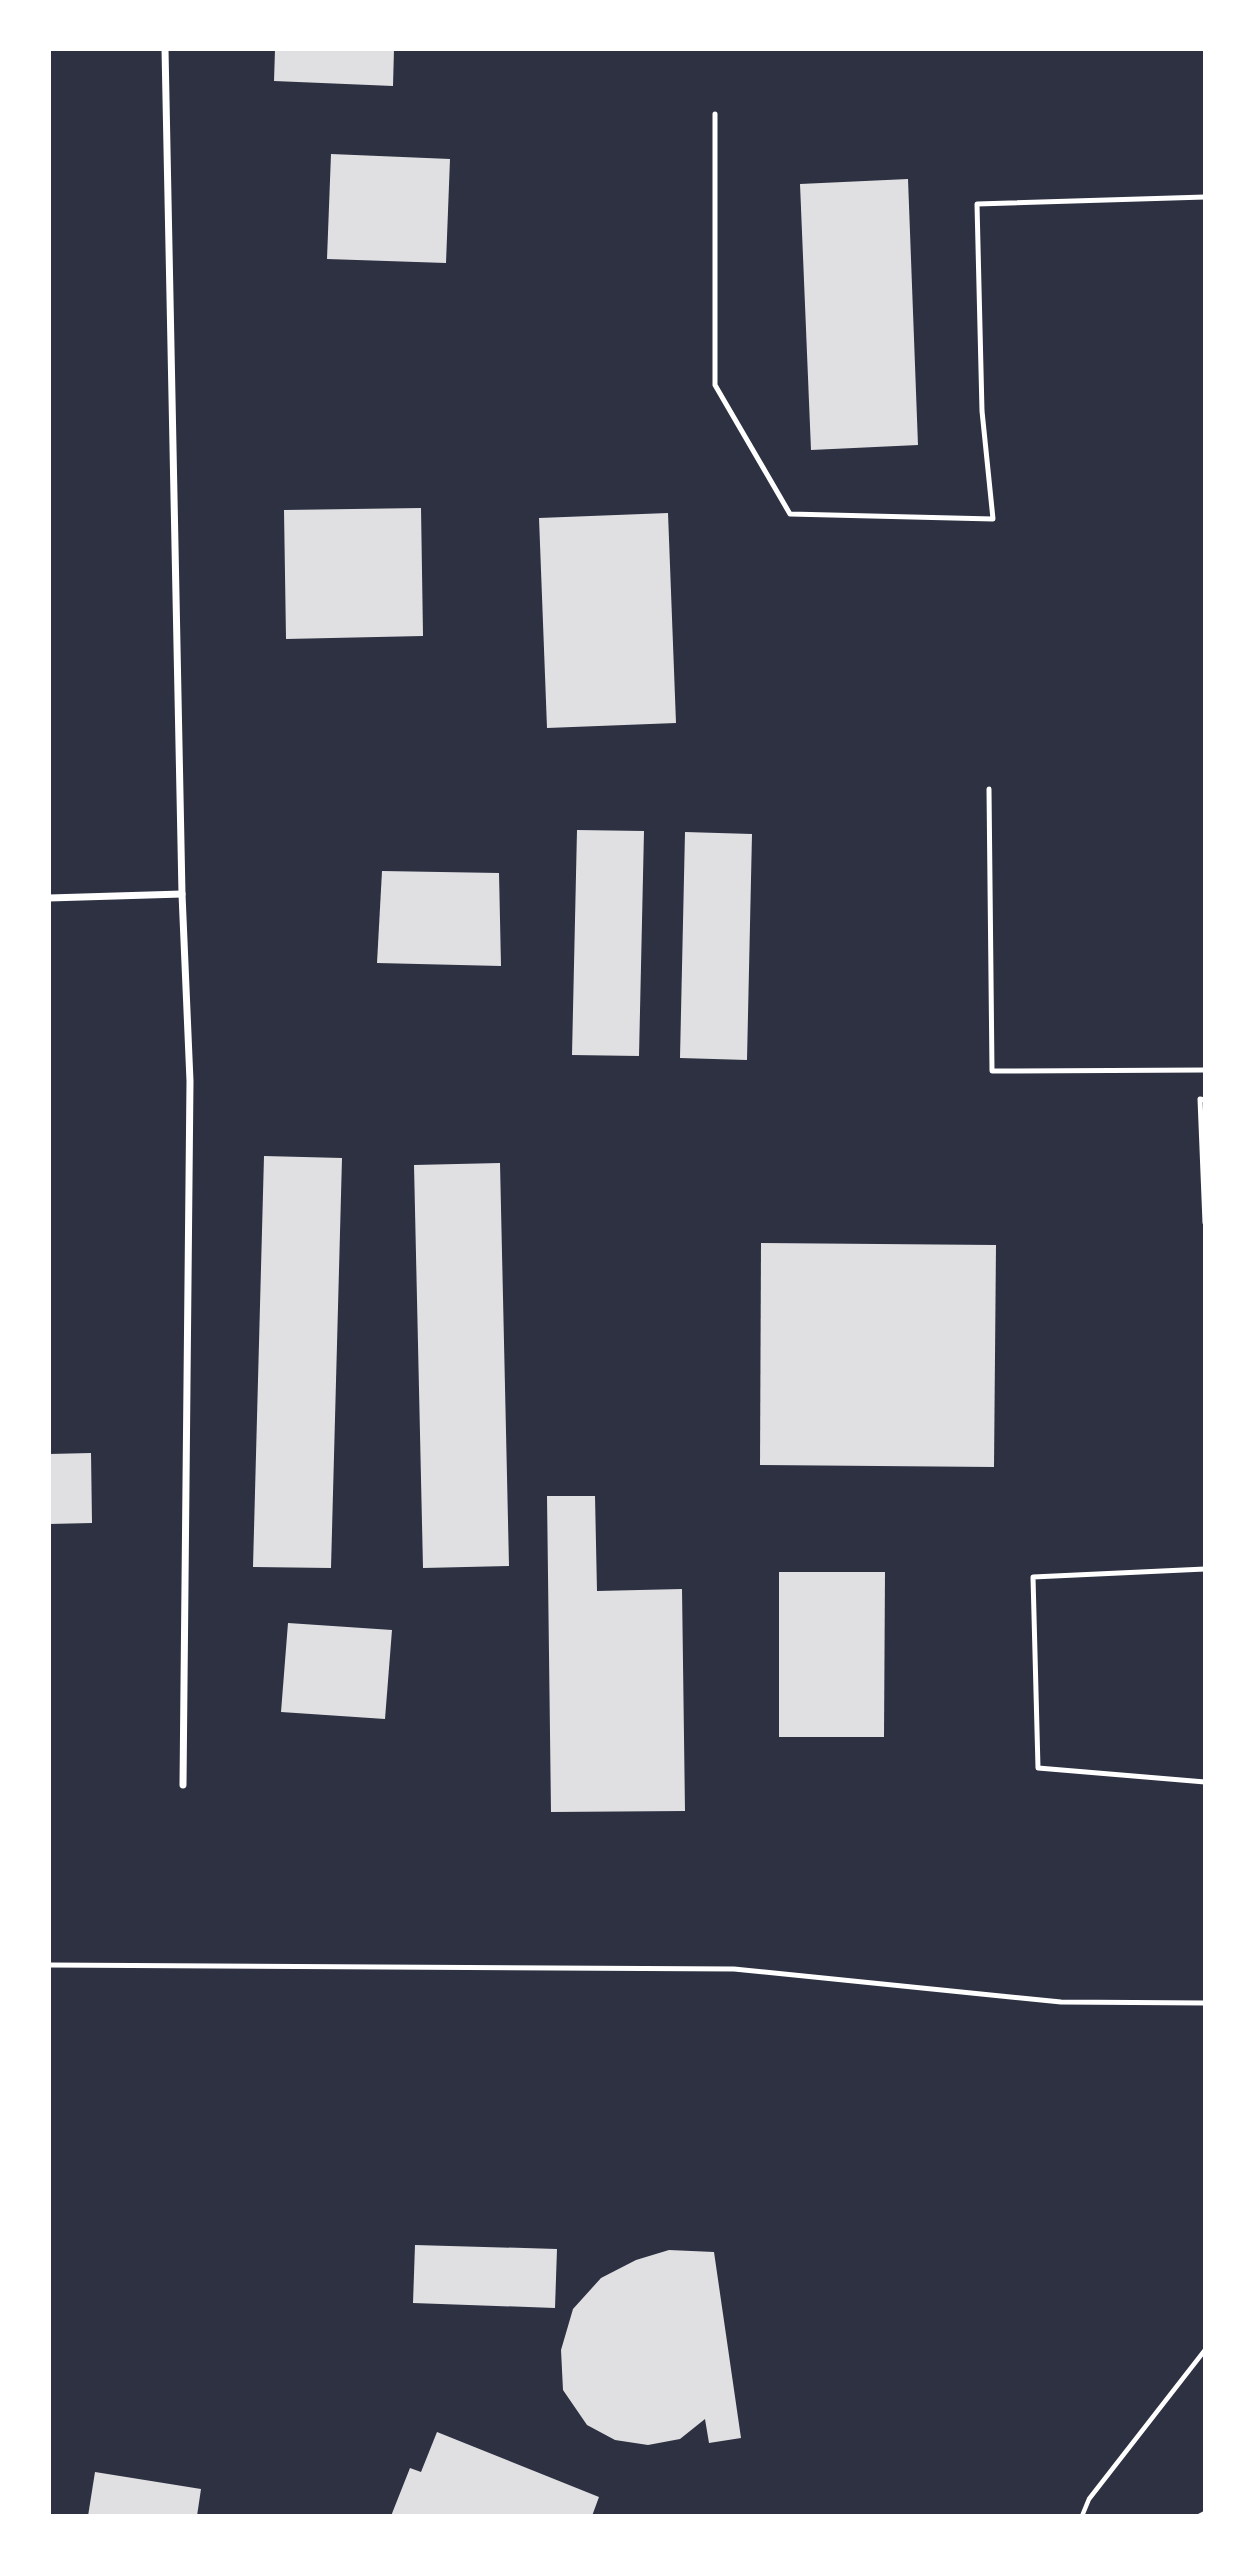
<svg xmlns="http://www.w3.org/2000/svg" width="1254" height="2565" font-family="'Fira Sans Condensed',sans-serif">
<style>
.building{fill:#e0e0e3}
.lines{fill:none;stroke-linecap:round;stroke-linejoin:round}
.path{stroke:#fff;stroke-width:4.5}
.service{stroke:#fff;stroke-width:5}
.minor{stroke:#fff;stroke-width:7}
</style>
<rect width="100%" height="100%" fill="#2d3142"/>
<g class="building">
<polygon points="275,49 394,49 393,86 274,81"/>
<polygon points="331,154 450,159 446,263 327,259"/>
<polygon points="908,179 918,445 811,450 800,184"/>
<polygon points="421,508 423,636 286,639 284,510"/>
<polygon points="668,513 676,723 547,728 539,518"/>
<polygon points="577,830 644,831 639,1056 572,1055"/>
<polygon points="685,832 752,834 747,1060 680,1058"/>
<polygon points="382,871 499,873 501,966 377,963"/>
<polygon points="264,1156 342,1158 331,1568 253,1567"/>
<polygon points="500,1163 509,1566 423,1568 414,1165"/>
<polygon points="761,1243 996,1245 994,1467 760,1465"/>
<polygon points="91,1453 92,1523 49,1524 49,1454"/>
<polygon points="547,1496 595,1496 597,1591 682,1589 685,1811 551,1812"/>
<polygon points="779,1572 885,1572 884,1737 779,1737"/>
<polygon points="288,1623 392,1630 385,1719 281,1712"/>
<polygon points="415,2245 557,2249 555,2308 413,2303"/>
<polygon points="669,2250 714,2252 741,2438 709,2443 705,2419 680,2439 648,2445 615,2440 587,2425 563,2390 561,2350 573,2309 601,2278 636,2260"/>
<polygon points="437,2432 599,2497 592,2516 391,2516 410,2468 421,2472"/>
<polygon points="95,2472 201,2489 197,2516 88,2516"/>
</g>
<g class="lines">
<g class="path">
<polyline points="1082,2516 1089,2499 1205,2350"/>
<polyline points="1199,2516 1205,2513"/>
</g>
<g class="service">
<polyline points="715,114 715,385 790,514 993,519 982,411 977,204 1205,197"/>
<polyline points="989,789 992,1071 1205,1070"/>
<polyline points="1205,1100 1200,1099 1205,1223"/>
<polyline points="1205,1569 1033,1577 1038,1768 1205,1782"/>
<polyline points="49,1965 734,1969 1061,2002 1205,2003"/>
</g>
<g class="minor">
<polyline points="165,49 182,894 190,1081 183,1785"/>
<polyline points="49,898 182,894"/>
</g>
</g>
<rect width="1254" height="2565" fill="none" stroke="#ffffff" stroke-width="102"/>
</svg>
